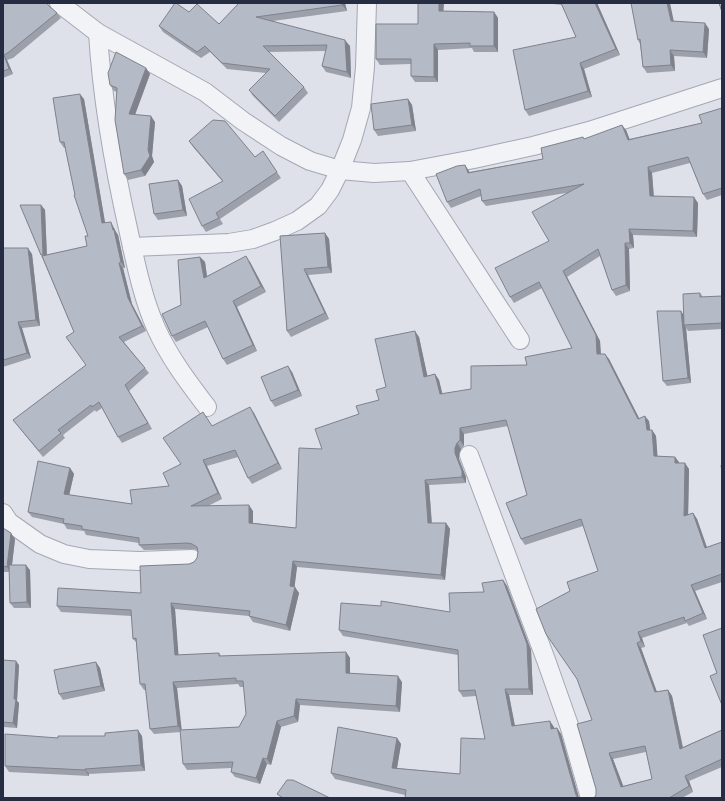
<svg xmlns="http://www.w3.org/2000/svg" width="725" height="801" font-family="Jost,sans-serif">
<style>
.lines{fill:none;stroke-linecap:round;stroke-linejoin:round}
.street-casing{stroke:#a4a7b4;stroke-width:20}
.street{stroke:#f2f3f7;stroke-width:18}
.wall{fill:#9ca0ab;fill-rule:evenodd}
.shaded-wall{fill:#7f828b}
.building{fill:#b5bac7;stroke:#7f828b;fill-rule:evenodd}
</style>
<rect width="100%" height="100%" fill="#dfe1ea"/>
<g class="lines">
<g class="street-casing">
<g id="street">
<polyline points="59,3 98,33 205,92 243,121 281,146 310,161 340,170 374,173 410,171 474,159 533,146 589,131 722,88"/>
<path d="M 98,33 C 102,100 114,167 129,233 C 136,265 143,299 156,328 C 169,357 188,382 207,407"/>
<polyline points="410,171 520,340"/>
<polyline points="132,247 229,243 253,239 275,231 297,221 318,206 330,190 340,170 352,140 361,108 365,67 367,3"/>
<polyline points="469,455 546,660 570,728 590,798"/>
<polyline points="3,513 9,522 40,544 64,554 89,559 139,561 192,559"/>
</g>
</g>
<use href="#street" class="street"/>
</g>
<g class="wall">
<polygon points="3,3 49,6 57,13 61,18 13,58 7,60 13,74 3,78"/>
<polygon points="239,3 345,3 347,11 273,21 350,46 351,78 326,72 322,66 326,51 269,52 304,87 308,93 279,122 253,96 249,90 266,73 227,69 210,52 201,58 163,32 159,26 189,12 219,24"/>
<polygon points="418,3 444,3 443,11 494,12 498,18 498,52 474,52 472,48 438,50 438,82 415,82 411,76 411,64 380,65 376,59 418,24"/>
<polygon points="544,3 597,3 620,55 584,69 592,97 529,116 525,110 576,37 562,5"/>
<polygon points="674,21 709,29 707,58 674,56 675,71 647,73 643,67 640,44 638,40"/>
<polygon points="146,68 150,74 135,115 155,122 152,156 154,162 145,176 128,180 124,174 117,92 114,91 110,85"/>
<polygon points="84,99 105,223 114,228 116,232 118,235 125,268 123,268 132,304 146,331 124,342 145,368 149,373 129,391 152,429 122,443 118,437 102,408 96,412 95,410 63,435 65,438 43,457 17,425 13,420 86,365 74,332 41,255 41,205 45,210 47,255 87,246 88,236 75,195 65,148 64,148 60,142"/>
<polygon points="408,99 412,105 416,131 378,136 374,130"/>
<path d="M 722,108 L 722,195 L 707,200 L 703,194 L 690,163 L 652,173 L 654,196 L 698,203 L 697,237 L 633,235 L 634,248 L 629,249 L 630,291 L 616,296 L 612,290 L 600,256 L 567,277 L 600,341 L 601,354 L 609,359 L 639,418 L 649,421 L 650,430 L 652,430 L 656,436 L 657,456 L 675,457 L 679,463 L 689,469 L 688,515 L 693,513 L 697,519 L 707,547 L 722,542 L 722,582 L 695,591 L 707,619 L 689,626 L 687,623 L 642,638 L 645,647 L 641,648 L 657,692 L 668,690 L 672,696 L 683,747 L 722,730 L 722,767 L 689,781 L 693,792 L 682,798 L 594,798 L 596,795 L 596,789 L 592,720 L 570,591 L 598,571 L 583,526 L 525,545 L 521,539 L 527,495 L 508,426 L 464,434 L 464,446 L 461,449 L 459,454 L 459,459 L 466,477 L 466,483 L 429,485 L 432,523 L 446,523 L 450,529 L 445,580 L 297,567 L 294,587 L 299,593 L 290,631 L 253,622 L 249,616 L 175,609 L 178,655 L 219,653 L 221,656 L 346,652 L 350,658 L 350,673 L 402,682 L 400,712 L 300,705 L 298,722 L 281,727 L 271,765 L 267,764 L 260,784 L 235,777 L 231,772 L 232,768 L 187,770 L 183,764 L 181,732 L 154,734 L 150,729 L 146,690 L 144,690 L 140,684 L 136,642 L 133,639 L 132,616 L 61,612 L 57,606 L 141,593 L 189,564 L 194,562 L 197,558 L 198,552 L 198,551 L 197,550 L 192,549 L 144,550 L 139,545 L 139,543 L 86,535 L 84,531 L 67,529 L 64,524 L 32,517 L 28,512 L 70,468 L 74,474 L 69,495 L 132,504 L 169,486 L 181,464 L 212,426 L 254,413 L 282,469 L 252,484 L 248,478 L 238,457 L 207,466 L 222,499 L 208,506 L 253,511 L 253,523 L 296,528 L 322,449 L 359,414 L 379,400 L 386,387 L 419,337 L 427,376 L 435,374 L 439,380 L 442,394 L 471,389 L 572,348 L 542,288 L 514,303 L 510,297 L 549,241 L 566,193 L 486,206 L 482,201 L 481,196 L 451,208 L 447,202 L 465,165 L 469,172 L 543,159 L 584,139 L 626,130 L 629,139 L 702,123 ZM 238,684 L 240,687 L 244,687 L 246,714 L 239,727 L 181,730 L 177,688 ZM 646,752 L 652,779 L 623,786 L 613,759 Z"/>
<polygon points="189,141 255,157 263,151 281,178 220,219 223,224 206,232 202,226 223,182 193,147"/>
<polygon points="178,180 182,186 187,216 158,220 154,214"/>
<polygon points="325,233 329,239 332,273 308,275 329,319 291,337 287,331 280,236"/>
<polygon points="3,248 32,254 40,326 22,328 31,358 3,367"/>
<polygon points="200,257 205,262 207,276 250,262 266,292 237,307 257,351 227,365 223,359 208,327 176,342 172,336 181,305"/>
<polygon points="700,293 703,297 722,296 722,329 688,331 686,328 691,383 667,386 663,381 681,311 683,314"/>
<polygon points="292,372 302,396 275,407 271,401"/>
<polygon points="3,528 15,539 12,565 30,570 31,608 14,608 10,603 9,572 3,572"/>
<polygon points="503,580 507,586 531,650 533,695 509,695 515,726 554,727 554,729 557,728 561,734 579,798 405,798 405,795 335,779 331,773 397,738 401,744 397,768 460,774 485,739 476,696 463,697 459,691 458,655 343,636 339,630 450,612"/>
<polygon points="3,660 19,665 17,701 19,703 17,728 3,727"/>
<polygon points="100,668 105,691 63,700 59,694"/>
<polygon points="142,736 145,771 89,774 89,776 9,772 5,766 58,738"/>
</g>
<g class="shaded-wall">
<polygon points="342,3 345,3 347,11 342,5"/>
<polygon points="439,3 444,3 443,17 439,11"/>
<polygon points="595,3 597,3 620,55 616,49"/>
<polygon points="667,3 670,3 675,27 671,21"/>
<polygon points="494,12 498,18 498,52 494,46"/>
<polygon points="705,23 709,29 707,58 703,52"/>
<polygon points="345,40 350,46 351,78 347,72"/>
<polygon points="434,44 438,50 438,82 434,77"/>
<polygon points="670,50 674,56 675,71 671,65"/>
<polygon points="4,55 7,60 13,74 9,69"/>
<polygon points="580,63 584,69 592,97 588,91"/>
<polygon points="146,68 150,74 133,120 129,114"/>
<polygon points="80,94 84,99 106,228 102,223"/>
<polygon points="408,99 412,105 416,131 412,125"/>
<polygon points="151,116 155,122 152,156 154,162 145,176 141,170 148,150"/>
<polygon points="622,125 626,130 632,145 628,140"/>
<polygon points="465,165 469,171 472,179 468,173"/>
<polygon points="648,167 652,173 654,202 650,196"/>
<polygon points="178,180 182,186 187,216 183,210"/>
<polygon points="694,197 698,203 697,237 693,231"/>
<polygon points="41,205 45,210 47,260 43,254"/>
<polygon points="111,222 116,232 118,235 125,268 121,262"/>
<polygon points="629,229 633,235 634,248 630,243"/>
<polygon points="325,233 329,239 332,273 328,267"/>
<polygon points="625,243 629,249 630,291 626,285"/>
<polygon points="28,248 32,254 40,326 36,320"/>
<polygon points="246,256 250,262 266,292 261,286"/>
<polygon points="200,257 205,262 208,284 204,278"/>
<polygon points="119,263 123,268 132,304 146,331 142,326 128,298"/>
<polygon points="304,269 308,275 329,319 325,313"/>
<polygon points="563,271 567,277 600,341 601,359 597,354"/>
<polygon points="233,301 237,307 257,351 253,345"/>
<polygon points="681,311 684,316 684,325 686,328 691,383 688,378"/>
<polygon points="18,322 22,328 31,358 27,353"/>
<polygon points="415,331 419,337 429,383 424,377"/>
<polygon points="605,354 609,359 642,424 638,419"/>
<polygon points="288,366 292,372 302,396 298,390"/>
<polygon points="435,374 439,380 444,400 440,394"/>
<polygon points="125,385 129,391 152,429 148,423"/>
<polygon points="250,407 254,413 282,469 278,463"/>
<polygon points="645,416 649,421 651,436 647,430"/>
<polygon points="460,428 464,434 464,446 460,440"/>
<polygon points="652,430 656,436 658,462 654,456"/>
<polygon points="457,443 461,449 459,454 459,459 466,477 466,483 462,477 455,453 455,448"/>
<polygon points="675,457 679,462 679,469 675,463"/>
<polygon points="203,460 207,466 222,499 218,493"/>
<polygon points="685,463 689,469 688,522 684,516"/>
<polygon points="70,468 74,474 68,500 64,494"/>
<polygon points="425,480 429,485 432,529 428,523"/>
<polygon points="249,505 253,511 253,529 249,523"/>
<polygon points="693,513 697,519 709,554 705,548"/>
<polygon points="446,523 450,529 445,580 441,575"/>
<polygon points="11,533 15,539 11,573 7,567"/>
<polygon points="293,561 297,567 294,592 290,586"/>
<polygon points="26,565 30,570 31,608 27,602"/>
<polygon points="503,580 507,586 531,650 533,695 529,689"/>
<polygon points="691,585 695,591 707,619 703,613"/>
<polygon points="295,587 299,593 290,631 286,625"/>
<polygon points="171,603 175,609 179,661 175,655"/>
<polygon points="638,632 642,638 645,647 641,641"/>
<polygon points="637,643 641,648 659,698 655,692"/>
<polygon points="346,652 350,658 350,679 346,673"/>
<polygon points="16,661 19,665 17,701 19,703 17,728 13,723"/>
<polygon points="96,662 100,668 105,691 101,686"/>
<polygon points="398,676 402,682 400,712 396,706"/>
<polygon points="173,682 177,688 182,732 178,726"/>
<polygon points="505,689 509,695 516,732 512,726"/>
<polygon points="668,690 672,696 684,754 680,749"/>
<polygon points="296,699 300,705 298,722 294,716"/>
<polygon points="277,721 281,727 271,765 267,759"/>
<polygon points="550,721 554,727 555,735 551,729"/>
<polygon points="557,728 561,734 579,798 578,798 576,795"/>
<polygon points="138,730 142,736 145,771 141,765"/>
<polygon points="397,738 401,744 396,774 392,768"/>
<polygon points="609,753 613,759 626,793 621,787"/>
<polygon points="263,758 267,764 260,784 256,778"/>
<polygon points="85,769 89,774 89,776 85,770"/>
<polygon points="685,776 689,781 693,792 689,786"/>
</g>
<g class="building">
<polygon points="3,3 47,3 48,5 57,13 9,52 4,55 9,69 3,71"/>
<polygon points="175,3 176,3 189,12 197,4 219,24 239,3 342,3 342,5 256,17 345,40 347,72 322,66 327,45 263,46 304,87 275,116 249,90 270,69 222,63 205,46 197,52 159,26"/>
<polygon points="418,3 439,3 439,11 494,12 494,46 470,46 470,43 434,44 434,77 411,76 411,59 376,59 376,24 418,24"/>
<polygon points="561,3 595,3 616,49 580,63 588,91 525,110 513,50 576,37"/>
<polygon points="631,3 667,3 671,21 705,23 703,52 670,50 671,65 643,67 640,39 638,40"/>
<polygon points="719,3 722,3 722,12"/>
<polygon points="116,52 146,68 129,114 151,116 148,150 150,156 141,170 124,174 115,120 117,88 110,85 108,73"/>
<polygon points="80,94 102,223 111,222 113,230 114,230 121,262 119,263 128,298 142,326 119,337 145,368 125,385 148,423 118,437 99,402 92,407 91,405 58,430 61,433 39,451 13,420 86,365 66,337 74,332 42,256 87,246 85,236 88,236 74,195 75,195 64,142 60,142 53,98"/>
<polygon points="408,99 412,125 374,130 371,104"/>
<path d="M 722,108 L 722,188 L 703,194 L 688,157 L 648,167 L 650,196 L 694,197 L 693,231 L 629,229 L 630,243 L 625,243 L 626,285 L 612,290 L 598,249 L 563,271 L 596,335 L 597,354 L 605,354 L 638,419 L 645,416 L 647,430 L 652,430 L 654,456 L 675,457 L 675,463 L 685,463 L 684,516 L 693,513 L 705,548 L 722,542 L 722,574 L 691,585 L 703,613 L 685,621 L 684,617 L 638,632 L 641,641 L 637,643 L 655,692 L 668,690 L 680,749 L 722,730 L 722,759 L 685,776 L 689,786 L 669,798 L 594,798 L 596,795 L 596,789 L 577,724 L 592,720 L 577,679 L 546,634 L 536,609 L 570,591 L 567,582 L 598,571 L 581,519 L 521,539 L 506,503 L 527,495 L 506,420 L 460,428 L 460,440 L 457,443 L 455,448 L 455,453 L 462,471 L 462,477 L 425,480 L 428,523 L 446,523 L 441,575 L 293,561 L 290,586 L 295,587 L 286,625 L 249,616 L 250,611 L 171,603 L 175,655 L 219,653 L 219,656 L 346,652 L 346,673 L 398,676 L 396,706 L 296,699 L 294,716 L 277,721 L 267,759 L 263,758 L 256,778 L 231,772 L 233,762 L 183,764 L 180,730 L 239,727 L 246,714 L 243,681 L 236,681 L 236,678 L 173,682 L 178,726 L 150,729 L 145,684 L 140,684 L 136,638 L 133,639 L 131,610 L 57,606 L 58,588 L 141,593 L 140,566 L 189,564 L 194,562 L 197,558 L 198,552 L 197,547 L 192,544 L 188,543 L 139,545 L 139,538 L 82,529 L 82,526 L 63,523 L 64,519 L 28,512 L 38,461 L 70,468 L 64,494 L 132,504 L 130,490 L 169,486 L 163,473 L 181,464 L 163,438 L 203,412 L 212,426 L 250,407 L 278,463 L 248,478 L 235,450 L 203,460 L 218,493 L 191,506 L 249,505 L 249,523 L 296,528 L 299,448 L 322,449 L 315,429 L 359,414 L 356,406 L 379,400 L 376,390 L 386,387 L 375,339 L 415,331 L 424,377 L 435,374 L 440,394 L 471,389 L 471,366 L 527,365 L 525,357 L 572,348 L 539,282 L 510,297 L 495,268 L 549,241 L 532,212 L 584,184 L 482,201 L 480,189 L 447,202 L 436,174 L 457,166 L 465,165 L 468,173 L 543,159 L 541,148 L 583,137 L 584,139 L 622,125 L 628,140 L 702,123 L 699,115 ZM 645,746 L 652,779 L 621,787 L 609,753 Z"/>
<polygon points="213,120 225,121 255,157 263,151 277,172 216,213 219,218 202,226 189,199 223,181 189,141"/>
<polygon points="178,180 183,210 154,214 149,184"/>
<polygon points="20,205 41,205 43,254 41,255"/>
<polygon points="325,233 328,267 304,269 325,313 287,331 280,236"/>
<polygon points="3,248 28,248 36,320 18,322 27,353 3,360"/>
<polygon points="246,256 261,286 233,301 253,345 223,359 205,321 172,336 162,314 181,305 178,260 200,257 204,278"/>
<polygon points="700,293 700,297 722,296 722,323 684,325 683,294"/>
<polygon points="657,311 681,311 688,378 663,381"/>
<polygon points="288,366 298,390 271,401 261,377"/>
<polygon points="722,464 722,473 721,465"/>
<polygon points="3,528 11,533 7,567 3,566"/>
<polygon points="9,565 26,565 27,602 10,603"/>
<polygon points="503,580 527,644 529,689 505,689 512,726 550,721 551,729 557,728 576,795 578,798 405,798 406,790 331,773 338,727 397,738 392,768 460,774 461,738 485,739 475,690 459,691 458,650 339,630 341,603 381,606 381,601 450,612 449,593 484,592 482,583"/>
<polygon points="722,628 722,705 710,676 717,673 703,635"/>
<polygon points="3,660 16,661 14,699 16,699 13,723 3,722"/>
<polygon points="96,662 101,686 59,694 54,670"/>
<polygon points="138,730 141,765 85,769 85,770 5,766 5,734 58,738 58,736 105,736 105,733"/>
<polygon points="287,780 293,780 330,798 283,798 277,794"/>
</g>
<rect width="725" height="801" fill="none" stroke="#262d42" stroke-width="8"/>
</svg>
